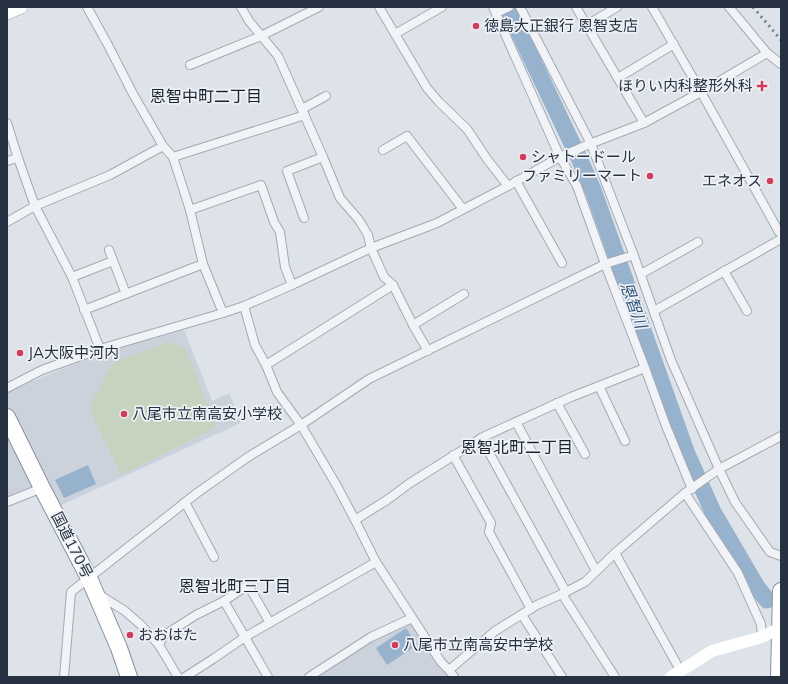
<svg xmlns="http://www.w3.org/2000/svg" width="788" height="684" font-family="Mulish,'Noto Sans JP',sans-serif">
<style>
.built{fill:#ccd2db}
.green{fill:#c5d3bf}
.water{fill:#96b2cc}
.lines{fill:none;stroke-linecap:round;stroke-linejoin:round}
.river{stroke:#96b2cc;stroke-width:17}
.street-casing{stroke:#a3aab3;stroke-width:10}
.primary-casing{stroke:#9ca7b5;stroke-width:14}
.highway-casing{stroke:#8491a0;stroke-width:18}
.street{stroke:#f1f3f7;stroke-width:8}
.secondary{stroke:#fff;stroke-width:12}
.primary{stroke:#fff;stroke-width:13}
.highway{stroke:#fff;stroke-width:16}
.rail{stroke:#768393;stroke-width:3;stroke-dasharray:2 4;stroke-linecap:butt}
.poi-dot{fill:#d73958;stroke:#eef2f6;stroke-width:1.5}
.labels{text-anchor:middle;stroke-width:3.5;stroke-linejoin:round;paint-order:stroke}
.poi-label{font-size:15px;fill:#263141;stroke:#eef2f6;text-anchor:start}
.street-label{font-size:15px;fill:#263141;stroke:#eef2f6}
.neighbourhood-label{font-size:16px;fill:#182231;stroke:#eef2f6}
.water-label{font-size:16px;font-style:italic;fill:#2d5277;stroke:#eef2f6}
</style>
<rect width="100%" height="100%" fill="#dee3e9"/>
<g class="built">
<polygon points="184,330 212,401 229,393 241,423 57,507 7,405 7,392 52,373 101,353"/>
<polygon points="7,433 33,486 7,497"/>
<polygon points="409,620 441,670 449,675 450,677 311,677"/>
</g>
<polygon class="green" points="169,342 186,349 216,428 121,475 89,408 112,363"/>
<g class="water">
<polygon points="88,465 96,484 64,498 55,480"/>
<polygon points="406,628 417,645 387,665 376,648"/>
</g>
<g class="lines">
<polyline class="river" points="507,7 579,158 593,190 687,454 713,512 757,587 767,600"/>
<g class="street-casing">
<g id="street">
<polyline points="87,7 108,45 133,94 163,146 173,157 190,210 203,264 223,313"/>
<polyline points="241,7 249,21 278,56 323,157 340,198 359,220 368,235 371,248 384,277 393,285 413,325 428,351"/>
<polyline points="379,7 427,88 439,102 467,129 487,159 508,186"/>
<polyline points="493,7 560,157 577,186 605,264 645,368 666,426 692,489"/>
<polyline points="520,7 591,144 634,256 671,360 719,469 735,502 770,552 781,556"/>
<polyline points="576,7 644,123"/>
<polyline points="652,7 701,92 779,232 781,232"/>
<polyline points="729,7 767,53 781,64"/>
<polyline points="496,13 509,7"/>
<polyline points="587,25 617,7"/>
<polyline points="395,34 442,7"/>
<polyline points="190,65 261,36 319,7"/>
<polyline points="618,78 674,44"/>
<polyline points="302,109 326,96"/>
<polyline points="7,123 18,158 35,206 7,222"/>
<polyline points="383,150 407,136 463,209"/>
<polyline points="173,157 305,115"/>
<polyline points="7,161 18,158"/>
<polyline points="516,181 562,263"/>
<polyline points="190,210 261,185 274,222 280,232 285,267 292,285"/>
<polyline points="304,218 287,171 323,157"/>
<polyline points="109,250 126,294"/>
<polyline points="724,271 747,311"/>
<polyline points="641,274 698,242"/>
<polyline points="72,277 113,261"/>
<polyline points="244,306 255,345 266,365 277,392 301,425 337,486 355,520 376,562 441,662 449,670 454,677"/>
<polyline points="84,310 203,264"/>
<polyline points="654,311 781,239"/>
<polyline points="413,325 464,294"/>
<polyline points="100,349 72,277 35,206 110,175 163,146"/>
<polyline points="266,365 393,285"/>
<polyline points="599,386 625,441"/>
<polyline points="7,388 42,370 100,349 223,313 244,306 292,285 371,248 437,223 508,186 560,157 587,145 644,123 701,92 767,53"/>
<polyline points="557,403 585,454"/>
<polyline points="516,422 596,571"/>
<polyline points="481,438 566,592"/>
<polyline points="453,455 491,523 489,532 531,609"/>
<polyline points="685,493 738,573 761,624 762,637"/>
<polyline points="7,502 42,488"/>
<polyline points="185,502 214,557"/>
<polyline points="355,520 387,500 410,483 485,436 571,397 645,368"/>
<polyline points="615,553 680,670"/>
<polyline points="98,594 125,611 141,625 159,645 178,677"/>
<polyline points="562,594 615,677"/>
<polyline points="224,601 248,585 270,623"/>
<polyline points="522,615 562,677"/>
<polyline points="159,645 163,636 196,615 224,601 268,677"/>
<polyline points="449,670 495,631 537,605 562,594 585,582 615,553 685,493 719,469 781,436"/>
<polyline points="64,677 71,592 197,493 248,457 301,425 369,379 605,264 631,256 634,256"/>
<polyline points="185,677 213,659 245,637 376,562"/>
<polyline points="309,677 371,637 412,618"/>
</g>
</g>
<g class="primary-casing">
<polyline id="primary" points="7,13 21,7"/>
</g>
<g class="highway-casing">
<g id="highway">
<polyline points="7,417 42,488 89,578 119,648 129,677"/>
<polyline points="779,677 781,591"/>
</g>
</g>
<use href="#street" class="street"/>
<polyline class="secondary" points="671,677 712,651 762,637 780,628"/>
<use href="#primary" class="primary"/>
<use href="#highway" class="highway"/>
<polyline class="rail" points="753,7 781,40"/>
</g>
<g class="poi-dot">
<circle cx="476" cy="26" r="4"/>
<path d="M760 80h4v4h4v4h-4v4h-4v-4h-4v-4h4z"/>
<circle cx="523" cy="157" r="4"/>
<circle cx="650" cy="176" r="4"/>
<circle cx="770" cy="181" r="4"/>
<circle cx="20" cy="353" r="4"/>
<circle cx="124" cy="414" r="4"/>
<circle cx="130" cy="635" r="4"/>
<circle cx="395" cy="645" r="4"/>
</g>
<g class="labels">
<g class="poi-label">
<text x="484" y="31">徳島大正銀行 恩智支店</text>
<text x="753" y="91" text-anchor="end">ほりい内科整形外科</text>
<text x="531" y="162">シャトードール</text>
<text x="642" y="181" text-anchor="end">ファミリーマート</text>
<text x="762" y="186" text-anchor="end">エネオス</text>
<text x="28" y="358">JA大阪中河内</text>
<text x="132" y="419">八尾市立南高安小学校</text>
<text x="138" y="640">おおはた</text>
<text x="403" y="650">八尾市立南高安中学校</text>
</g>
<g class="street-label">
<text transform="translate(72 545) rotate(63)" y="5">国道170号</text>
</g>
<g class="neighbourhood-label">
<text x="206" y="102">恩智中町二丁目</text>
<text x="517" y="453">恩智北町二丁目</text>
<text x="235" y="592">恩智北町三丁目</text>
</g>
<g class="water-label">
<text transform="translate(634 305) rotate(70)" y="6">恩智川</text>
</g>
</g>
<rect width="788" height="684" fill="none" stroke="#263141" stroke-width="16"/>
</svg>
